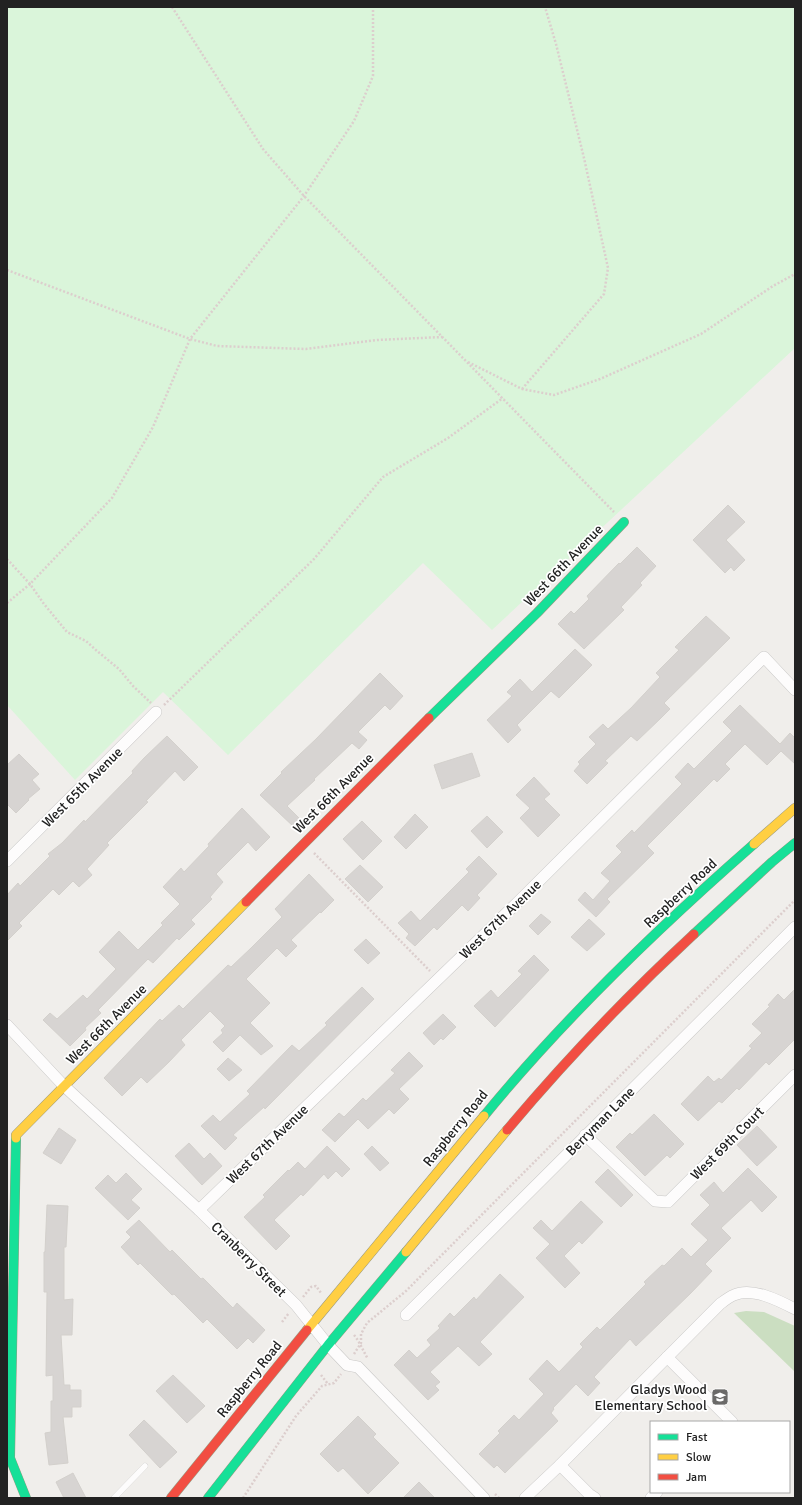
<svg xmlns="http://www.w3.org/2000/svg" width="802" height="1505" font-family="Signika,sans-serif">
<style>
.forest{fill:#cbdec1}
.park{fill:#daf5da}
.building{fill:#d7d4d2;stroke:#d3d0cc}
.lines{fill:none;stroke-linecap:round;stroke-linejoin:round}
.lane-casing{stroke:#c9c8c7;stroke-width:6}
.street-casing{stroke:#c9c8c7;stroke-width:12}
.fast-casing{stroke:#999a82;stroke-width:10}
.slow-casing{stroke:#999a82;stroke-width:10}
.jam-casing{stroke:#999a82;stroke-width:10}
.path{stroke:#dccecd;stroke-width:2.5;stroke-dasharray:2 2;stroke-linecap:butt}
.lane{stroke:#fdfcfc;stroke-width:5.5}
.street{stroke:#fdfcfc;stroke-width:11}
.fast{stroke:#16e098;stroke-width:9}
.slow{stroke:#ffcf43;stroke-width:9}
.jam{stroke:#f24e42;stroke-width:9}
.labels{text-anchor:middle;stroke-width:3.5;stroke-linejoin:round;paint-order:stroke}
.street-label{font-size:14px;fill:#222;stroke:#fff}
.poi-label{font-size:14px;fill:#222;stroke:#fff;text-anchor:end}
</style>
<rect width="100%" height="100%" fill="#f0eeeb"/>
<polygon class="forest" points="746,1311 764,1312 795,1326 795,1372 734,1313"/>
<polygon class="park" points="7,7 795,7 795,348 492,630 423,563 228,755 163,692 75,780 7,705"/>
<g class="building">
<polygon points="728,505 745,522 726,540 745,560 734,571 731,567 725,573 693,540"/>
<polygon points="637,547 656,566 640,583 642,585 621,607 624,610 584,649 558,624 571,611 574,614 589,599 587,596 619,563 620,564"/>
<polygon points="706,616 730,638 664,703 670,709 661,718 637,741 631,736 605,761 608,763 587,784 574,771 580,764 578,762 596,744 589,737 603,724 608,729 631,708 660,677 656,673 679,650 675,647"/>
<polygon points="575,649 592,665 559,698 551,691 517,725 521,730 508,743 487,720 512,696 507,692 520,679 532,692"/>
<polygon points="380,673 403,696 390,710 385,705 358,732 367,740 359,749 352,743 314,779 315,780 287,806 302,821 295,828 260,795 282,773 281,772 316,739"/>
<polygon points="740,705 780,744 790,733 795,738 795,764 781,751 767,765 745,744 725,764 730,769 717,782 714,779 647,846 654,853 607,899 610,902 596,917 578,900 585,892 593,900 610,881 601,873 622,852 616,846 632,830 634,833 682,784 675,777 688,763 694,769 732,731 723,722"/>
<polygon points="167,736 198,767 184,781 175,771 146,801 148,802 107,843 109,845 87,869 92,875 79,887 73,881 59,895 53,889 19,923 22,926 7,941 7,895 18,883 20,886 50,856 48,854 62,843 84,820 85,822 133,773 132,771 144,758"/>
<polygon points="472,753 480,776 442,789 434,765"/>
<polygon points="19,754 39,774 32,780 40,789 28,799 29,800 16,813 7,804 7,765"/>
<polygon points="534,777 550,794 544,799 560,815 538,837 520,818 530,808 516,795"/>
<polygon points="242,808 270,837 256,851 248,842 216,874 223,882 210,897 212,899 191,920 195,924 179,940 177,938 153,963 148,959 98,1010 101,1013 85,1028 86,1030 70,1046 43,1020 50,1013 57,1019 83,995 87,999 116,969 99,952 119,931 138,950 163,925 161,923 180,904 163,887 181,868 184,872 209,846 208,844"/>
<polygon points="415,814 428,827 406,849 394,837"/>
<polygon points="487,816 503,832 487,848 471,831"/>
<polygon points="362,821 382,841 363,860 343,839"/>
<polygon points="479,856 497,874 477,895 480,898 468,911 462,905 437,930 434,927 415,946 406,938 409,934 398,923 411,911 420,921 469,872 466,869"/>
<polygon points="360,865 383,887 368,902 345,879"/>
<polygon points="309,874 334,900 321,913 320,912 291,940 297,946 286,957 277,948 246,979 270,1003 250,1023 273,1046 261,1055 240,1035 223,1052 213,1042 223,1033 221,1030 225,1026 210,1011 181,1040 185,1045 169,1062 147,1083 141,1077 122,1096 104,1078 160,1019 162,1021 179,1005 183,1009 228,965 231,967 251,948 282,917 275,909"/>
<polygon points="541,914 551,922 538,935 529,926"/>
<polygon points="589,919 605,934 587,951 571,937"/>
<polygon points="366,939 380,953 368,964 354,950"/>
<polygon points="534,955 549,970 495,1027 474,1006 491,990 498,998 522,974 518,971"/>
<polygon points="362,987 374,999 265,1109 264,1107 233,1135 237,1138 225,1150 201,1126 213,1115 220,1122 250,1094 247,1091 292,1045 299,1051 327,1025 325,1023"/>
<polygon points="795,989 795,1039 769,1065 766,1062 739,1090 737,1088 722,1103 719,1101 698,1121 681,1104 708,1076 714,1082 719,1078 721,1080 752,1048 749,1046 762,1033 752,1024 770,1006 768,1005 778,994 784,1000"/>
<polygon points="443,1014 456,1027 443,1040 441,1038 434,1045 423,1033"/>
<polygon points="409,1052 423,1066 399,1089 409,1099 394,1114 389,1109 368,1129 358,1119 335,1142 322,1130 339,1113 344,1117 363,1098 366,1101 395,1073 391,1070"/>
<polygon points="228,1058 242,1070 229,1081 217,1069"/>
<polygon points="654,1114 684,1144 670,1158 667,1155 645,1176 616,1147 630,1133 632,1135"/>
<polygon points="757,1126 777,1147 757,1166 737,1145"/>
<polygon points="59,1128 76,1140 61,1164 43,1153"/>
<polygon points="189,1143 204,1159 210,1153 222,1166 202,1185 175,1156"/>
<polygon points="327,1146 350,1169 342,1177 336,1171 328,1179 324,1174 303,1196 301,1194 274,1220 290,1236 276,1250 244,1217 265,1197 263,1195 288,1170 289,1171 298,1162 305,1169"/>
<polygon points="372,1146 389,1163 380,1171 364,1154"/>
<polygon points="748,1168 777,1197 762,1212 751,1200 721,1228 731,1238 705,1264 712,1271 691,1293 636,1346 630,1339 594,1377 600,1383 588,1396 576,1384 553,1408 554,1409 551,1413 558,1421 505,1473 497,1465 494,1468 479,1454 500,1433 498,1431 514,1415 519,1420 544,1394 529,1379 547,1360 559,1372 583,1347 580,1344 597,1327 600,1330 646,1284 644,1282 662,1265 664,1266 682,1248 691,1257 708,1240 691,1224 710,1205 700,1195 714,1182 723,1193"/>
<polygon points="608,1169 633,1195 621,1207 595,1182"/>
<polygon points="126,1173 142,1189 131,1200 140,1208 128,1220 95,1188 108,1175 116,1183"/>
<polygon points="581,1201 603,1222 582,1244 579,1241 564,1256 580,1273 565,1288 536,1258 550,1244 533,1228 541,1220 552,1231"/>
<polygon points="47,1205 68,1206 66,1247 64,1247 64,1300 73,1299 72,1335 61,1335 64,1385 70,1385 70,1390 81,1390 81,1407 72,1407 72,1417 63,1417 68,1463 49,1465 45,1433 51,1432 51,1401 53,1401 53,1375 46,1376 47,1292 44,1292 44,1252 45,1252"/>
<polygon points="139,1220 170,1252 172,1250 201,1279 203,1278 233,1308 237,1303 265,1330 253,1343 248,1338 237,1349 207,1319 203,1323 174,1294 172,1295 140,1263 138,1265 121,1247 131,1237 126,1232"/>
<polygon points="500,1274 524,1297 480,1342 492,1354 479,1366 458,1346 430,1372 440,1382 435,1386 439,1390 428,1400 394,1365 409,1350 417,1358 431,1345 427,1340 440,1328 438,1326 450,1313 454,1317 474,1297 476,1300"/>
<polygon points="173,1375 205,1406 187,1423 156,1391"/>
<polygon points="358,1416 376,1434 373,1437 399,1463 368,1494 343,1468 338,1472 320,1454"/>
<polygon points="144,1420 177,1452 160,1468 129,1435"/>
<polygon points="73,1473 86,1498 64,1498 56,1482"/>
<polygon points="419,1482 435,1498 403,1498"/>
</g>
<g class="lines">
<g class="lane-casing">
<polyline id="lane" points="114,1498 145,1466"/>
</g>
<g class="street-casing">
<g id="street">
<polyline points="7,861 156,712"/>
<polyline points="7,1025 64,1086 199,1210 296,1305 328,1345 347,1365 358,1367 484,1498"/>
<polyline points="585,1135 655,1201 668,1202 795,1075"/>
<polyline points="199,1210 519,901 764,657 795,690"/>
<polyline points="406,1315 795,927"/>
<polyline points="667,1357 732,1422"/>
<polyline points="560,1465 589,1494 595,1498"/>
<path d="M 525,1498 L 560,1465 L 720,1304 C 724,1301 729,1297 734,1295 C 752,1287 778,1300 795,1309"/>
<polyline points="651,1498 657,1492"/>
</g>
</g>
<g class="fast-casing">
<g id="fast">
<polyline points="429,718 537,613 624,522"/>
<polyline points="694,934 772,862 795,843"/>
<path d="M 484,1116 C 565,1017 658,928 754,844"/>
<polyline points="16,1138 10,1458 26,1498"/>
<polyline points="208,1498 328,1345 406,1252"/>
</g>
</g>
<g class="slow-casing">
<g id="slow">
<polyline points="754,844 795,808"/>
<polyline points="16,1138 16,1135 246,902"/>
<polyline points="406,1252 507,1130"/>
<polyline points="307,1330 484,1116"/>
</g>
</g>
<g class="jam-casing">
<g id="jam">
<polyline points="246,902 429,718"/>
<path d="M 507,1130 C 565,1061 628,995 694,934"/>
<polyline points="171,1498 307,1330"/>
</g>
</g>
<g class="path">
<polyline points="172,7 263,149 304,196 614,512"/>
<polyline points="7,270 190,339 217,346 306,349 377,340 442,337"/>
<polyline points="468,362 522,389 554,395 600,379 701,334 773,286 795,274"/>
<polyline points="522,389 604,294 608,268 584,158 556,44 545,7"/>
<polyline points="7,559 30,584 112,498 153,427 190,339 304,196 354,121 373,76 373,7"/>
<polyline points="7,603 30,584 44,604 67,632 86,641 97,651 119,669 133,686 151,703"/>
<polyline points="164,705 314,559 383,477 448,438 503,398"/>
<polyline points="314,853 430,971"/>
<polyline points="303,1297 311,1287 316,1286 321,1293"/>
<polyline points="282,1322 289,1313"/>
<path d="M 354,1335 C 360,1342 363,1351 368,1359"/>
<polyline points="354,1354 361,1343 361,1334 367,1323 406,1291 795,900"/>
<polyline points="321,1375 328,1384"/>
<polyline points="495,1494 499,1498"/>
<polyline points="243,1498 296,1416 322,1386 334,1383 341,1374"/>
</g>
<use href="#lane" class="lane"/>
<use href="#street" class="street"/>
<use href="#fast" class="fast"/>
<use href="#slow" class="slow"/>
<use href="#jam" class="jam"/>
</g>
<defs>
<g id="school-square" transform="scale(0.9)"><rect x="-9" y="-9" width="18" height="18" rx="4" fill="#6a6968" stroke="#fff"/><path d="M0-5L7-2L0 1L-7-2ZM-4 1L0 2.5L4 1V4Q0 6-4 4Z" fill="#fff"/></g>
</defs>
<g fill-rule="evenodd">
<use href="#school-square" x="720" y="1397"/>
</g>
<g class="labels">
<g class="street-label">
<text transform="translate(563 565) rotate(-46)" y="5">West 66th Avenue</text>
<text transform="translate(82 787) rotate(-45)" y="5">West 65th Avenue</text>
<text transform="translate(333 793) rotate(-45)" y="5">West 66th Avenue</text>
<text transform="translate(680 893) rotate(-43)" y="5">Raspberry Road</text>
<text transform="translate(500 919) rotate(-44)" y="5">West 67th Avenue</text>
<text transform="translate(106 1024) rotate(-45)" y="5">West 66th Avenue</text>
<text transform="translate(600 1121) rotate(-45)" y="5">Berryman Lane</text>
<text transform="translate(455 1128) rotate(-51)" y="5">Raspberry Road</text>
<text transform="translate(727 1143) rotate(-45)" y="5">West 69th Court</text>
<text transform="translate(267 1144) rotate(-44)" y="5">West 67th Avenue</text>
<text transform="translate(249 1259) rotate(45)" y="5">Cranberry Street</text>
<text transform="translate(249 1379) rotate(-51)" y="5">Raspberry Road</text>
</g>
<g class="poi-label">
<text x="707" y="1394">Gladys Wood<tspan x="707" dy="16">Elementary School</tspan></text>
</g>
</g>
<rect width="802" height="1505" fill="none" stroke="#222222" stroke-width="16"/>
<rect x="650" y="1421" width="140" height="72" fill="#ffffff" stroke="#a7a7a7"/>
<rect x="658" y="1434" width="20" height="6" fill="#16e098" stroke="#a7a7a7"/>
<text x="686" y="1441" font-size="12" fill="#222222">Fast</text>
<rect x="658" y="1454" width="20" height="6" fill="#ffcf43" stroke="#a7a7a7"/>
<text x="686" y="1461" font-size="12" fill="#222222">Slow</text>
<rect x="658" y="1474" width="20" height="6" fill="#f24e42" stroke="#a7a7a7"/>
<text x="686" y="1481" font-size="12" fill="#222222">Jam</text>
</svg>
